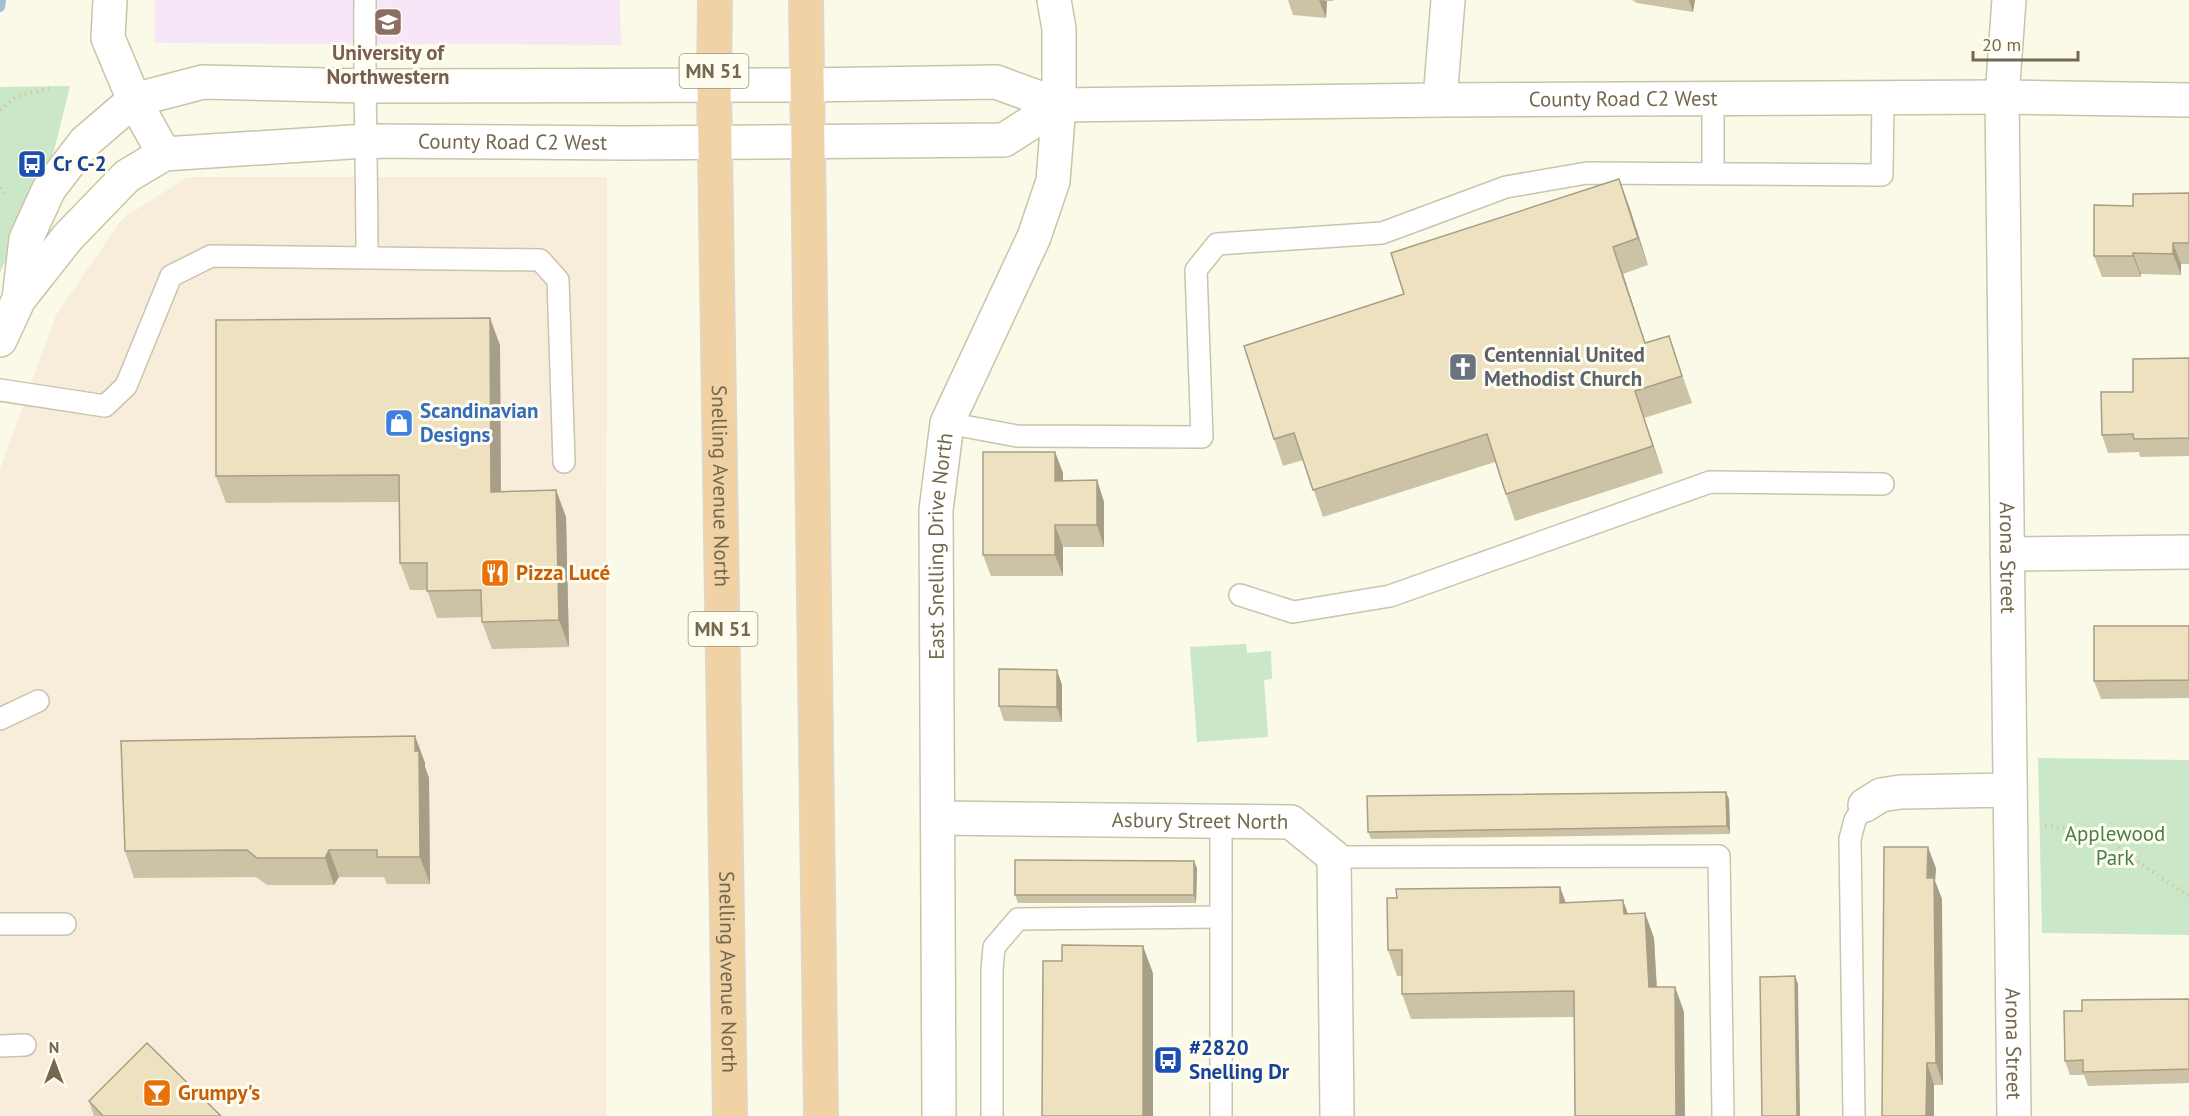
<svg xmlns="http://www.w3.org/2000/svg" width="2189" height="1116" font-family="'PT Sans',sans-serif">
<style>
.commercial{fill:#f8eddb}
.education{fill:#f7e6f8}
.green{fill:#cae8c8}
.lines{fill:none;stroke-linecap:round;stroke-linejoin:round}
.stream{stroke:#a5bed5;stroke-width:10}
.lane-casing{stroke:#cac3ad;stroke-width:24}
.street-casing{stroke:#cac3ad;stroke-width:36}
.secondary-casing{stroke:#cbc3a8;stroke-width:36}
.highway-casing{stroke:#dbd8d1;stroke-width:36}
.path{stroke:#d4c7a5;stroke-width:4;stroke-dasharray:1.5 4.5;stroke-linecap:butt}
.lane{stroke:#fff;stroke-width:21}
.street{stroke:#fff;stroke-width:33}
.secondary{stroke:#fff;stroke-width:33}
.highway{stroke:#f1d2a4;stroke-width:33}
.wall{fill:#ccc2a5}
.shaded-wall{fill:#a69e86}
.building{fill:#ede1c0;stroke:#a69e86;stroke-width:1.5}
.labels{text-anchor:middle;stroke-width:6;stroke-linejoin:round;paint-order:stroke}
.shield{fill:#fefdef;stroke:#9d957e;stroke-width:1.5}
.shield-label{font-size:20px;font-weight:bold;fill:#74684e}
.education-label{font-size:21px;font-weight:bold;fill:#785e54;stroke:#fefdef}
.street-label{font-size:21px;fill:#74684e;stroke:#fefdef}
.transit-label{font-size:21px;font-weight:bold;fill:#164399;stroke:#fefdef;text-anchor:start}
.worship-label{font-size:21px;font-weight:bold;fill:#5b616d;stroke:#fefdef;text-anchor:start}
.shop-label{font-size:21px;font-weight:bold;fill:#366cbe;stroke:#fefdef;text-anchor:start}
.food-label{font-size:21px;font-weight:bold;fill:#c56008;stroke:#fefdef;text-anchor:start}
.park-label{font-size:21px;fill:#4a7f4c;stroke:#fefdef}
</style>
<rect width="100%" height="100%" fill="#fbfae9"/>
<polygon class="commercial" points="187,177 607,177 606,1116 0,1116 0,469 56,315 122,219"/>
<polygon class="education" points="155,0 620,0 621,45 155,43"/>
<g class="green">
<polygon points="70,86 54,151 0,273 0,87"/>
<polygon points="1246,644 1247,653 1271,651 1272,679 1264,680 1268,737 1197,742 1190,647"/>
<polygon points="2038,758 2189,760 2189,935 2042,933"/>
</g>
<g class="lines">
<polyline class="stream" points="0,7 1,0"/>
<g class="lane-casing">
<g id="lane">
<path d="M 365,0 C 364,86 367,172 367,258"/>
<polyline points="1713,173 1713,99"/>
<polyline points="0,390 105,406 126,386 171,276 211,256 540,260 558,280 564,462"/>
<polyline points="947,423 1017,436 1202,437 1196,270 1217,244 1382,233 1506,187 1587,173 1882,175 1883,98"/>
<polyline points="1240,595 1293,612 1390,596 1710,482 1883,484"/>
<polyline points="0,719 38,701"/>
<polyline points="1221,821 1221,1116"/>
<polyline points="1334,857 1719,856 1723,1116"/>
<polyline points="0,924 65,924"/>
<polyline points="0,1046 25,1045"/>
<polyline points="992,1116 992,970 994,947 1018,919 1221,917"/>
<polyline points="1854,1116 1850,839 1855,820 1865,805"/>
</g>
</g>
<g class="street-casing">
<g id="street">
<path id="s1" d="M 2009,0 L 2002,97 L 2014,1116"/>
<polyline points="1440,100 1448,0"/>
<polyline points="2007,554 2189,552"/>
<polyline points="1865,805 1881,795 1900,792 2010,790"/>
<path id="s2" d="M 938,818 L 1291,822 L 1334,857 L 1337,1116"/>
</g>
</g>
<g class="secondary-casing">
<g id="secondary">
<polyline points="110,0 108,38 134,100 164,154"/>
<path id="s3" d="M 19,299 L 68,237 L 127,176 L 164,154 L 366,141 L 626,143 L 1004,140 L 1059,105"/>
<path id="s4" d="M 0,340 L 19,299 L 26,239 L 49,189 L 85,142 L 134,100 L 203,82 L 364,86 L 806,85 L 996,82 L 1059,105 L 1440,100 L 2002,97 L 2189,100"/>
<path id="s5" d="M 939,1116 L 936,510 L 947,423 L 1034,237 L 1053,181 L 1059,105 L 1059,29 L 1054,0"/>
</g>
</g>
<g class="highway-casing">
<g id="highway">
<path id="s6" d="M 715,0 L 714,84 L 730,1116"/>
<polyline points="806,0 821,1116"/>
</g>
</g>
<g class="path">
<polyline points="0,110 15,97 49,88"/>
<polyline points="0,188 8,196"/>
<polyline points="2045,826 2086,830 2113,842 2142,865 2189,896"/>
</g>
<use href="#lane" class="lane"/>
<use href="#street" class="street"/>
<use href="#secondary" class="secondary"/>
<use href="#highway" class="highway"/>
</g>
<g class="wall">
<polygon points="1288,0 1333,0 1333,1 1327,1 1326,18 1293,15"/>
<polygon points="1632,0 1695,0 1693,12 1637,3"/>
<polygon points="2189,193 2189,264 2181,264 2181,275 2141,274 2141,277 2102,277 2094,256 2133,206"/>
<polygon points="1629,206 1648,265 1623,274 1645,343 1678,363 1692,403 1644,418 1663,473 1515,521 1495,462 1323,517 1303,460 1283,466 1274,439 1404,294"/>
<polygon points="500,345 501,492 556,490 566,517 569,647 492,649 482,622 482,617 437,618 427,590 410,590 400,563 399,502 226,503 216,476"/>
<polygon points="2189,358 2189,456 2140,457 2139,452 2108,453 2102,435 2133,392"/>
<polygon points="1055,452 1063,473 1063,481 1097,480 1104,502 1104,547 1063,547 1063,576 991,576 983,555"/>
<polygon points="2189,626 2189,698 2101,699 2094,681"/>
<polygon points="1062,685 1062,722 1004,721 999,706"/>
<polygon points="415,736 425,763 425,767 429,778 430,884 387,884 384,877 339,877 334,885 267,885 256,877 134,878 125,851"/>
<polygon points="1729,799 1730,834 1371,839 1368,832"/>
<polygon points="1197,868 1196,903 1018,903 1015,895"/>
<polygon points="1936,868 1935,881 1942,899 1943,1085 1934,1085 1934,1116 1882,1116"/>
<polygon points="1560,887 1566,903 1628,914 1645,913 1654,938 1657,987 1675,987 1684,1012 1574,1017 1411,1019 1402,994 1402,976 1397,976 1388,950 1397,898"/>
<polygon points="2189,999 2189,1083 2088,1086 2084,1075 2070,1075 2065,1061 2082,1011"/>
<polygon points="89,1101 221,1116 94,1116"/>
</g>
<g class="shaded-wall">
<polygon points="1319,0 1327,1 1326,18"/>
<polygon points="1689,0 1695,0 1693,12"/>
<polygon points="1619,179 1629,206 1648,265 1638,238"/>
<polygon points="2173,243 2181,264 2181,275 2173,254"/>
<polygon points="1613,247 1623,274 1654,370"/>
<polygon points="2133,253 2141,274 2141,277 2133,256"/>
<polygon points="490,318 500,345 501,519 491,492"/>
<polygon points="1635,391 1644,418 1663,473 1653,446"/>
<polygon points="1055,452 1063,473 1063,502 1055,481"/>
<polygon points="1097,480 1104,502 1104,547 1097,525"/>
<polygon points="556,490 566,517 569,647 559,620"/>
<polygon points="1055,525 1063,547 1063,576 1055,555"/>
<polygon points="1057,670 1062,685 1062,722 1057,707"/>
<polygon points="415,736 425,763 425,767 429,778 430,884 420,857"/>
<polygon points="1726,792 1729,799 1730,834 1727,826"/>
<polygon points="1928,847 1936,868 1935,881 1942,899 1943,1085 1936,1063 1927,878"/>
<polygon points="329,850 339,877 334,885 325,858"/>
<polygon points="1194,861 1197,868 1196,903 1194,895"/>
<polygon points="1560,887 1569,912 1560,903"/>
<polygon points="1623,900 1632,925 1624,914"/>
<polygon points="1645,913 1654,938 1658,1013 1649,987"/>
<polygon points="1143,946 1153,973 1153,1116 1143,1116"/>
<polygon points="1795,976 1798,984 1800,1116 1797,1116"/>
<polygon points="1675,987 1684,1012 1685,1116 1676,1116"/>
<polygon points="1927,1063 1934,1085 1934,1116 1926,1116"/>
</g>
<g class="building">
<polygon points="1619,179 1638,238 1613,247 1645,343 1669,336 1682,376 1635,391 1653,446 1506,494 1487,434 1313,490 1294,433 1274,439 1244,346 1404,294 1391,253"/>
<polygon points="2189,193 2189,243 2173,243 2173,254 2133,253 2133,256 2094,256 2094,205 2133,206 2133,194"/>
<polygon points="490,318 491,492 556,490 559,620 482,622 481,590 427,591 427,563 400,563 399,475 216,476 216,320"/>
<polygon points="2189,358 2189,438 2134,439 2133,434 2102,435 2101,392 2133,392 2133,359"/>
<polygon points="983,452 1055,452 1055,481 1097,480 1097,525 1055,525 1055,555 983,555"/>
<polygon points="2094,626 2189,626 2189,680 2094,681"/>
<polygon points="999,669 1057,670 1057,707 999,706"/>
<polygon points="415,736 415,751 419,751 420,857 377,857 377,850 329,850 325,858 257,858 247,850 125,851 121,741"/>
<polygon points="1726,792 1727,826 1368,832 1367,796"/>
<polygon points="1884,847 1928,847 1927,878 1934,878 1936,1063 1927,1063 1926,1116 1882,1116"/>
<polygon points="1015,860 1194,861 1194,895 1015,895"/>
<polygon points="1560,887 1560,903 1623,900 1624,914 1645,913 1649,987 1675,987 1676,1116 1575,1116 1574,991 1402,994 1402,950 1388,950 1387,898 1397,898 1396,889"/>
<polygon points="1062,945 1143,946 1143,1116 1042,1116 1043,961 1062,961"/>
<polygon points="1795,976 1797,1116 1762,1116 1760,977"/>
<polygon points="2189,999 2189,1069 2083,1072 2083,1060 2065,1061 2064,1011 2082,1011 2082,1000"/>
<polygon points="147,1043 221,1116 103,1116 89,1101"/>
</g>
<defs>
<g id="university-square" transform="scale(1.5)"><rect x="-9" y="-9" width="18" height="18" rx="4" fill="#8d6e63" stroke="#fefdef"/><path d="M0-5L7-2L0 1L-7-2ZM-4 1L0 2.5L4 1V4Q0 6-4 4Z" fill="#fff"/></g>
<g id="bus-square" transform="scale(1.5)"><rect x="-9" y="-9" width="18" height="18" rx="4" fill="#1a4fb4" stroke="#fefdef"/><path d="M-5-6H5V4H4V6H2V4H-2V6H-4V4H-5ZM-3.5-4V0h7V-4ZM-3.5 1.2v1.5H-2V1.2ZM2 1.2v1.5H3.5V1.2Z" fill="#fff"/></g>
<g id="church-square" transform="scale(1.5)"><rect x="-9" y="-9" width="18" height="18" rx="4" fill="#6b7280" stroke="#fefdef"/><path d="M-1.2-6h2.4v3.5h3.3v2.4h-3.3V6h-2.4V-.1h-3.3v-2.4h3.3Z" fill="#fff"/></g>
<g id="shop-square" transform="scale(1.5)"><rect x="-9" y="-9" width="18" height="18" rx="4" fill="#3f7fe0" stroke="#fefdef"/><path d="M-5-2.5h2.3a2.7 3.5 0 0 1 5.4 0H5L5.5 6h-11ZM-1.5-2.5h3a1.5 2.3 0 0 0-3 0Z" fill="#fff"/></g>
<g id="restaurant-square" transform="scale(1.5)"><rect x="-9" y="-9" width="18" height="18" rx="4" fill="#e8710a" stroke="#fefdef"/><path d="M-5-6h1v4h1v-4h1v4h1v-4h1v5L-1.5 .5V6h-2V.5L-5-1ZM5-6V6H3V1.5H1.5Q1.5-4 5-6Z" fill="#fff"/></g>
<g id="bar-square" transform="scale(1.5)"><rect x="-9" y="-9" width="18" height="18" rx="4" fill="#e8710a" stroke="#fefdef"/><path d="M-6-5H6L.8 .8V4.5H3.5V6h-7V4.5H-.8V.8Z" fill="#fff"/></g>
</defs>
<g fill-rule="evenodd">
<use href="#university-square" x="388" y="22"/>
<use href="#bus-square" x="32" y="164"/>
<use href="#church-square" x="1463" y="367"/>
<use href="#shop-square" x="399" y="423"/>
<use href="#restaurant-square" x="495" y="573"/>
<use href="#bus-square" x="1168" y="1060"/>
<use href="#bar-square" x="157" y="1093"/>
</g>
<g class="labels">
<g class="shield">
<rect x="679.5" y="54" width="69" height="34" rx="4.5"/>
<rect x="688.5" y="612" width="69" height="34" rx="4.5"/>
</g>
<g class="shield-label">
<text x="714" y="78">MN 51</text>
<text x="723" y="636">MN 51</text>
</g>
<g class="education-label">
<text x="388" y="60">University of<tspan x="388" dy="24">Northwestern</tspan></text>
</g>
<g class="street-label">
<text dy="7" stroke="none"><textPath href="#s4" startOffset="1780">County Road C2 West</textPath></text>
<text dy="7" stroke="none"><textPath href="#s3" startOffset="556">County Road C2 West</textPath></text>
<text dy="7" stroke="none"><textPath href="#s6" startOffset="486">Snelling Avenue North</textPath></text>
<text dy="7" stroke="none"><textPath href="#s5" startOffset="570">East Snelling Drive North</textPath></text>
<text dy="7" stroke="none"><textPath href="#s1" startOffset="558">Arona Street</textPath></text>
<text dy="7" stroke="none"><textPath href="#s2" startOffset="262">Asbury Street North</textPath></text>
<text dy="7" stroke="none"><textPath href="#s6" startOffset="972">Snelling Avenue North</textPath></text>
<text dy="7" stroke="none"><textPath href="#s1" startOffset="1044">Arona Street</textPath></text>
</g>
<g class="transit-label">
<text x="53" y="171">Cr C-2</text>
<text x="1189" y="1055">#2820<tspan x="1189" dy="24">Snelling Dr</tspan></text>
</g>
<g class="worship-label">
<text x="1484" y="362">Centennial United<tspan x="1484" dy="24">Methodist Church</tspan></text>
</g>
<g class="shop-label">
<text x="420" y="418">Scandinavian<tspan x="420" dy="24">Designs</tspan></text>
</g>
<g class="food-label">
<text x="516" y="580">Pizza Lucé</text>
<text x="178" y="1100">Grumpy's</text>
</g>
<g class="park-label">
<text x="2115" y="841">Applewood<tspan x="2115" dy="24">Park</tspan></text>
</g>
</g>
<g transform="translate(54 1062)" stroke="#fefdef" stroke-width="4.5" paint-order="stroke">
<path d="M0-4.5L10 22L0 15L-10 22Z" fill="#74684e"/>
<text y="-9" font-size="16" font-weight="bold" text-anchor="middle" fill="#74684e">N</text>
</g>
<path d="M1973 51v9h105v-9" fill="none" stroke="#74684e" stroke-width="3"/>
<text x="1982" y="51" font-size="18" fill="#74684e" stroke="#fefdef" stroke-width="4.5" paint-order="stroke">20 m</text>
</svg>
